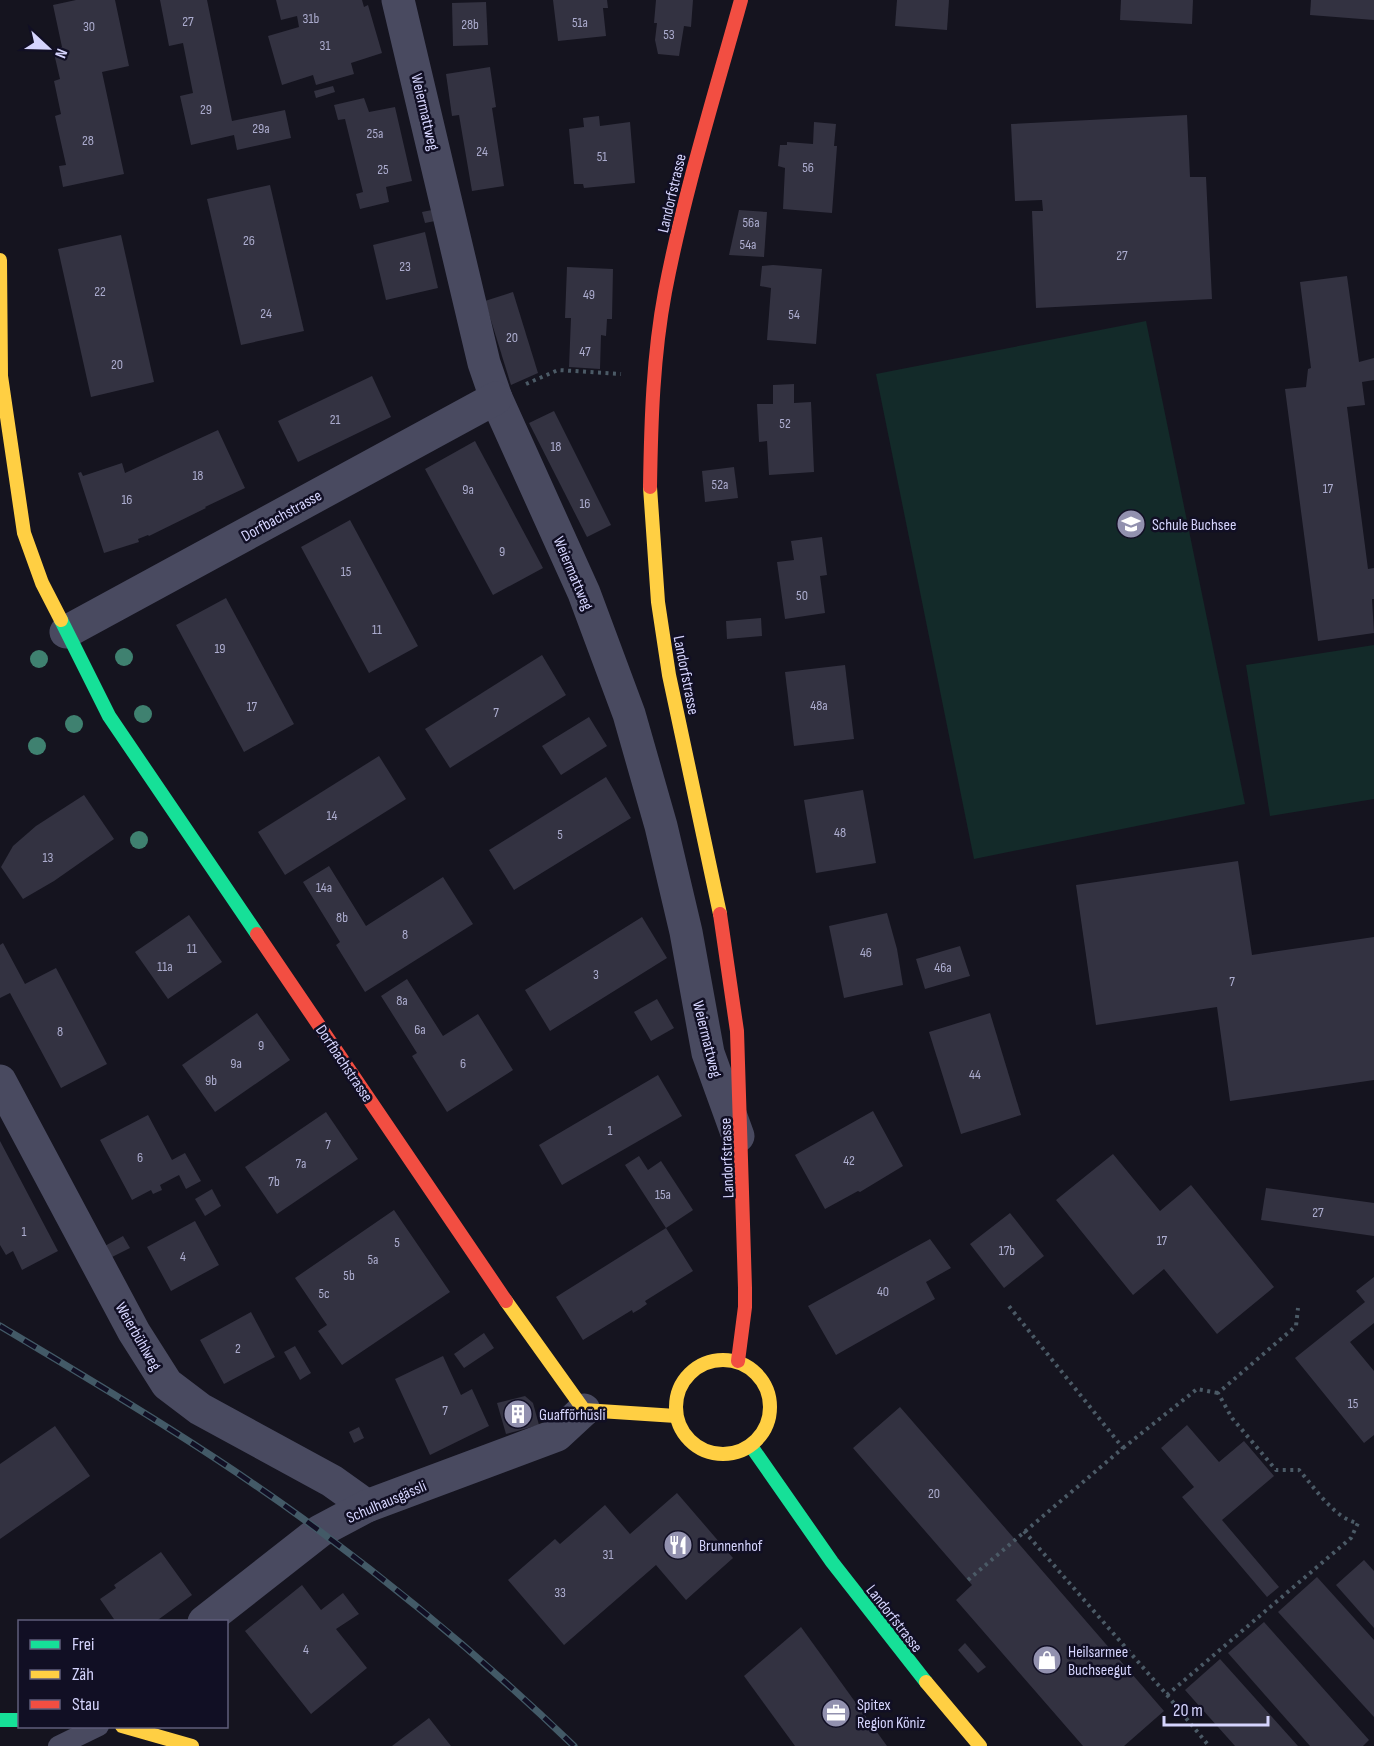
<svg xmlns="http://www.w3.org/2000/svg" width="1374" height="1746" font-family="'Sofia Sans Condensed',sans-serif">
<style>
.green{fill:#132a29}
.building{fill:#333241}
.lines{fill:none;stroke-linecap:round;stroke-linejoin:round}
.path{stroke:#4b5a66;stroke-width:4;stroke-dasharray:3 4.5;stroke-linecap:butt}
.lane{stroke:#494a60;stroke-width:20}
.street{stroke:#494a60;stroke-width:33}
.fast{stroke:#16e098;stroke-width:14}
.slow{stroke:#ffcf43;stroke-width:14}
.jam{stroke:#f24e42;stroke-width:14}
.rail-casing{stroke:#435a67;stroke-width:7}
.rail{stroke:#110f24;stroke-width:4.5;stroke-dasharray:14;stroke-linecap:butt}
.tree{fill:#3f8170}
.labels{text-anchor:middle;stroke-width:5;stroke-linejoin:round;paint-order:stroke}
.number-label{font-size:14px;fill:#acacce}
.street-label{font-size:16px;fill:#d5d4fd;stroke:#110f24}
.poi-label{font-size:16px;fill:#d5d4fd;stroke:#110f24;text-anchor:start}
</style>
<rect width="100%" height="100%" fill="#15141f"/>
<g class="green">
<polygon points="1146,321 1245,804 974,859 876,374"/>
<polygon points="1374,645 1374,799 1270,816 1246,665"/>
</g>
<g class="building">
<polygon points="76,0 115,0 129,66 102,72 124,174 63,187 59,166 66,165 55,116 61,114 54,81 60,79 53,49 62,47 53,5"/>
<polygon points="160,0 207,0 232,121 285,110 291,138 237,150 234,135 191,145 180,96 193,93 183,43 169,46"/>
<polygon points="276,0 362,0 364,7 368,5 382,53 351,63 354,74 316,85 313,75 282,85 268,36 299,27 297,16 281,20"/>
<polygon points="553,0 607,0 608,8 603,8 606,36 558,41"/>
<polygon points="656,0 693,0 691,27 684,26 679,56 658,54 655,40 657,23 654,23"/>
<polygon points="897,0 949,0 947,30 895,26"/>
<polygon points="1121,0 1193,0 1192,24 1120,20"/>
<polygon points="1311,0 1374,0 1374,20 1310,15"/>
<polygon points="486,2 488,45 453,46 452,3"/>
<polygon points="490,67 496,107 492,108 504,186 472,191 459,115 452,116 446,74"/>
<polygon points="333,86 335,92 316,98 314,91"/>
<polygon points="364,98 369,112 395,107 412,181 386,187 389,202 360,209 356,194 363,192 345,119 338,120 334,105"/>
<polygon points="1187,115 1190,177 1206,177 1212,299 1036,308 1032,211 1043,211 1042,200 1015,201 1011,124"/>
<polygon points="599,116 600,126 630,122 635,183 584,188 583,184 574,184 569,129 584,127 583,118"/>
<polygon points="814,122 836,124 834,146 837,146 832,213 783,209 785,168 778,166 780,145 787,145 787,142 813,144"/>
<polygon points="270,185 304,331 241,345 207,199"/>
<polygon points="432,210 435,221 425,223 422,212"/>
<polygon points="739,210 767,212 764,257 729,255"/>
<polygon points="425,232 438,288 386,300 373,245"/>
<polygon points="121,235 154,382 91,397 58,249"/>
<polygon points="773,265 822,269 816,344 767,340 771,288 760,286 762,266"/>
<polygon points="567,267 613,269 612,319 607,319 606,336 601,335 600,369 569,367 571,318 565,318"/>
<polygon points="1347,276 1359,362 1374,358 1374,380 1362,382 1365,405 1347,407 1368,569 1374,568 1374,599 1372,599 1374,633 1318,641 1285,389 1306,387 1308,369 1311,368 1300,282"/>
<polygon points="513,292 538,373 511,385 485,301"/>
<polygon points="372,376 391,417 298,462 278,421"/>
<polygon points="794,384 794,403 811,402 814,472 769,475 767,441 759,442 757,404 773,404 773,385"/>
<polygon points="554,411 611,525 587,537 529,423"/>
<polygon points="218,430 245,488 205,507 206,508 149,536 148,535 138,539 139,542 104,553 78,473 81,472 83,476 122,463 125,473"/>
<polygon points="475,441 543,568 493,595 425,469"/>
<polygon points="734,467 738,498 705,502 702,471"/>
<polygon points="350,520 418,646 369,673 301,547"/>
<polygon points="822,537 827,575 820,576 825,613 785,619 777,562 794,560 791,541"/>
<polygon points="226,598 294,724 244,752 176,625"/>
<polygon points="761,618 762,636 727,639 726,621"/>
<polygon points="542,655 566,695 450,768 425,729"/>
<polygon points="845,665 854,739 794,746 785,672"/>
<polygon points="589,717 607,746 561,775 542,746"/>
<polygon points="379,756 406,799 285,875 258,832"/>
<polygon points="606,777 631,818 514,890 489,850"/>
<polygon points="863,790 876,863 816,873 804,800"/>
<polygon points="84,795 114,839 54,881 23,899 1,867 13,846 36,826"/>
<polygon points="1238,861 1252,955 1374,937 1374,1080 1230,1101 1217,1007 1096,1025 1076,885"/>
<polygon points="329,866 366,926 443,877 473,924 365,992 336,945 340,942 303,882"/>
<polygon points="887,913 897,949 903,985 844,998 829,926"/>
<polygon points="189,915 222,962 168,999 135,952"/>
<polygon points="642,917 667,958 550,1031 525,990"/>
<polygon points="3,943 25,984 56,968 107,1064 61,1088 10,993 0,998 0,945"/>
<polygon points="960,946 970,976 925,989 916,959"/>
<polygon points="407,979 443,1036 478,1014 513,1070 447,1112 412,1056 417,1053 381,996"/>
<polygon points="657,999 674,1028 651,1041 634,1012"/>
<polygon points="257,1013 290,1060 215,1112 182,1065"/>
<polygon points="990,1013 1021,1115 961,1134 929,1032"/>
<polygon points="658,1075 682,1116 562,1185 539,1145"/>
<polygon points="873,1111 903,1166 860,1192 858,1191 825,1209 795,1155"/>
<polygon points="326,1112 358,1159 277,1214 245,1167"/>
<polygon points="148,1115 172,1160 185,1153 201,1181 186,1189 179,1175 160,1185 162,1190 153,1194 151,1190 132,1200 100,1140"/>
<polygon points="0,1141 58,1251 22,1270 13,1251 6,1255 0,1245"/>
<polygon points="1113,1154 1160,1211 1191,1185 1274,1287 1217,1334 1164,1269 1133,1295 1056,1200"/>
<polygon points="639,1156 648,1170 661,1161 693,1210 666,1228 625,1165"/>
<polygon points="1266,1188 1374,1203 1374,1236 1261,1220"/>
<polygon points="212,1189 221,1206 205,1216 195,1199"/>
<polygon points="394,1210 450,1292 342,1365 318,1331 327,1325 295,1278"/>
<polygon points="1010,1213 1044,1256 1004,1288 970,1244"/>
<polygon points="195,1221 219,1265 171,1291 147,1247"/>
<polygon points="666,1228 693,1271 645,1301 647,1304 640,1309 633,1313 632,1310 583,1340 556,1297"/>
<polygon points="123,1236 130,1248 108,1259 103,1247"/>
<polygon points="930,1239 951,1268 926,1282 935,1299 836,1355 808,1306"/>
<polygon points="1374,1277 1374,1323 1350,1342 1374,1371 1374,1435 1364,1443 1295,1358 1365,1302 1356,1291"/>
<polygon points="251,1312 275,1357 224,1384 200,1340"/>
<polygon points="484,1333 494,1348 464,1368 454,1354"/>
<polygon points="295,1346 311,1373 300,1380 284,1352"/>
<polygon points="443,1356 461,1395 472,1389 489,1426 430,1455 395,1379"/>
<polygon points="525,1396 533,1403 539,1425 506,1434 497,1403"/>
<polygon points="900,1407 1164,1711 1124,1746 1083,1746 956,1600 972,1585 853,1448"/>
<polygon points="1187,1425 1219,1462 1244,1441 1274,1476 1222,1520 1279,1587 1267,1597 1182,1497 1194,1487 1161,1448"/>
<polygon points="55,1426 90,1476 0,1539 0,1464"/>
<polygon points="359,1427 364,1438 354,1443 349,1432"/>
<polygon points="677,1493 733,1558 686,1600 656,1565 564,1645 508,1580 555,1539 560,1544 605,1505 630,1534"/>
<polygon points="161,1552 192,1595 155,1622 116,1622 100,1599 116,1588 114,1585"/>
<polygon points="1364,1560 1374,1571 1374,1628 1336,1585"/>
<polygon points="1317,1577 1374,1640 1374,1717 1278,1612"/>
<polygon points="302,1585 321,1610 343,1593 359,1614 336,1629 367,1668 311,1714 245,1631"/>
<polygon points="1264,1622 1369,1740 1363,1746 1310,1746 1228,1653"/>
<polygon points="801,1627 887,1746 795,1746 744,1676"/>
<polygon points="965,1643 986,1667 978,1673 958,1650"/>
<polygon points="1220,1659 1298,1746 1235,1746 1185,1690"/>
<polygon points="429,1718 451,1746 392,1746"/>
</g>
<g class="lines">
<g class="path">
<polyline points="526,384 558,370 621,374"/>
<polyline points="1123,1448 1197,1389 1218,1393"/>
<path d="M 1024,1531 L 1167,1695 L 1351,1538 L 1358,1523 C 1336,1520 1314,1487 1299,1470 L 1276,1470 L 1232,1418 L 1218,1393 L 1296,1326 L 1298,1308"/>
<polyline points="968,1580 1123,1448 1008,1305"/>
<polyline points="1167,1695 1209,1746"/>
</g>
<polyline class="lane" points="58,1746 99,1726"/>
<g class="street">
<polyline points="398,0 484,363 496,398 584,593 629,714 661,826 686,932 708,1053 738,1136"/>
<polyline points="66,632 496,398"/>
<polyline points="0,1081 134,1332 167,1384 200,1409 332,1481 367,1506"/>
<polyline points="204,1622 320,1531 367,1506 557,1435 584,1410"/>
</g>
<g class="fast">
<polyline points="61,620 109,716 257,934"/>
<polyline points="751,1446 832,1562 926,1682"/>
<polyline points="0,1720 20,1720"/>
</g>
<g class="slow">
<polyline points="0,260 1,376 24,533 42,583 61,620"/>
<polyline points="650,487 658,602 669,675 720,914"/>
<polyline points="506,1301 584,1410 676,1416"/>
<circle cx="723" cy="1407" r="47"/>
<polyline points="926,1682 980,1746"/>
<polyline points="122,1726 192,1746"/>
</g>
<g class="jam">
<path d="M 650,487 C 651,422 653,356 665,292 C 684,193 714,97 741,0"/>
<polyline points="720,914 737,1031 745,1288 745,1307 738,1361"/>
<polyline points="257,934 506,1301"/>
</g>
<g class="rail-casing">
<path id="rail" d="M 0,1326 C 109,1391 219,1456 321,1532 C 410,1598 494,1669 574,1746"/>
</g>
<use href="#rail" class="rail"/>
</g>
<g class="tree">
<circle cx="124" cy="657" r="9"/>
<circle cx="39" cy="659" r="9"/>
<circle cx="143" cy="714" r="9"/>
<circle cx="74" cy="724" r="9"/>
<circle cx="37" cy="746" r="9"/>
<circle cx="139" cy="840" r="9"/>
</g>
<defs>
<g id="school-disc" transform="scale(1.5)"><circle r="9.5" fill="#9291af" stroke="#110f24"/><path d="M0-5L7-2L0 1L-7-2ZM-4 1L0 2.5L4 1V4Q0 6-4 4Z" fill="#fff"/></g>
<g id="building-disc" transform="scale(1.5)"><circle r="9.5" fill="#9291af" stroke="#110f24"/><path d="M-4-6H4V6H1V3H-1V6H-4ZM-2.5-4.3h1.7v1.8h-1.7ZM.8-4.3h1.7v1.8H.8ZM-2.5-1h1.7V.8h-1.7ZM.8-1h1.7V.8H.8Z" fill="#fff"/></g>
<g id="restaurant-disc" transform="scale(1.5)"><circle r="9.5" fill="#9291af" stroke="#110f24"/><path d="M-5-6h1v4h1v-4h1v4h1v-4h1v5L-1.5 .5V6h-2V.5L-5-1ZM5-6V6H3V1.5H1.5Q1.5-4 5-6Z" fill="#fff"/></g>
<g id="shop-disc" transform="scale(1.5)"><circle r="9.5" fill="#9291af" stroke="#110f24"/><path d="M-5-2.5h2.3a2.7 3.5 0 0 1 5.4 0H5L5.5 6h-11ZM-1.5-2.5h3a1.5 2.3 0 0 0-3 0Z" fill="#fff"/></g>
<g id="office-disc" transform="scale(1.5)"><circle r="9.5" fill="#9291af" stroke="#110f24"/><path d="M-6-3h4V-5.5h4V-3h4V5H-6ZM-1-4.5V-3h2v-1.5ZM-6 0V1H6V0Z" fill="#fff"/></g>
</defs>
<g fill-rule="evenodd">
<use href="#school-disc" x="1131" y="524"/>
<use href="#building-disc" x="518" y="1414"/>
<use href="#restaurant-disc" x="678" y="1545"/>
<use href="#shop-disc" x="1047" y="1660"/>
<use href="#office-disc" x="836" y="1713"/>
</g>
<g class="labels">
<g class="number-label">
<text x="311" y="23">31b</text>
<text x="188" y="26">27</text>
<text x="580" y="27">51a</text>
<text x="470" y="29">28b</text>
<text x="89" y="31">30</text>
<text x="669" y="39">53</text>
<text x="325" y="50">31</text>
<text x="206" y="114">29</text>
<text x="261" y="133">29a</text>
<text x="375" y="138">25a</text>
<text x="88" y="145">28</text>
<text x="482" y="156">24</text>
<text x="602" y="161">51</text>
<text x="808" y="172">56</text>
<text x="383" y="174">25</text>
<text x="751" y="227">56a</text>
<text x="249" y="245">26</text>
<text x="748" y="249">54a</text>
<text x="1122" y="260">27</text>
<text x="405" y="271">23</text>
<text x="100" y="296">22</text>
<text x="589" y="299">49</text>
<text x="266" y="318">24</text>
<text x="794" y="319">54</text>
<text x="512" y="342">20</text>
<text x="585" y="356">47</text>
<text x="117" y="369">20</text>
<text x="335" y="424">21</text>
<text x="785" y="428">52</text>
<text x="556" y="451">18</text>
<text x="198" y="480">18</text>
<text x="720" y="489">52a</text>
<text x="1328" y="493">17</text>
<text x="468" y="494">9a</text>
<text x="127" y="504">16</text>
<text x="585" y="508">16</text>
<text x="502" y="556">9</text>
<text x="346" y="576">15</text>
<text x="802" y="600">50</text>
<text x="377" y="634">11</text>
<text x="220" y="653">19</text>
<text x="819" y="710">48a</text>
<text x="252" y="711">17</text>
<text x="496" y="717">7</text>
<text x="332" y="820">14</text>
<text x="840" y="837">48</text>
<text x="560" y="839">5</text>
<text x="48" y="862">13</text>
<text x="324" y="892">14a</text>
<text x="342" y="922">8b</text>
<text x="405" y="939">8</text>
<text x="192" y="953">11</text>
<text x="866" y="957">46</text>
<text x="165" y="971">11a</text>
<text x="943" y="972">46a</text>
<text x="596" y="979">3</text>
<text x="1232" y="986">7</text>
<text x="402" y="1005">8a</text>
<text x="420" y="1034">6a</text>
<text x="60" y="1036">8</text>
<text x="261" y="1050">9</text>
<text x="236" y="1068">9a</text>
<text x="463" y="1068">6</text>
<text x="975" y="1079">44</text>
<text x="211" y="1085">9b</text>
<text x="610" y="1135">1</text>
<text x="328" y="1149">7</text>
<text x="140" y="1162">6</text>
<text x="849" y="1165">42</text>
<text x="301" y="1168">7a</text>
<text x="274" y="1186">7b</text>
<text x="663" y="1199">15a</text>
<text x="1318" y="1217">27</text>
<text x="24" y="1236">1</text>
<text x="1162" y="1245">17</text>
<text x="397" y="1247">5</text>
<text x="1007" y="1255">17b</text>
<text x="183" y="1261">4</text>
<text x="373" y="1264">5a</text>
<text x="349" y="1280">5b</text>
<text x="883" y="1296">40</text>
<text x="324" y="1298">5c</text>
<text x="238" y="1353">2</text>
<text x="1353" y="1408">15</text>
<text x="445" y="1415">7</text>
<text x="934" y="1498">20</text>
<text x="608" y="1559">31</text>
<text x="560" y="1597">33</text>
<text x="306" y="1654">4</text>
</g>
<g class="street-label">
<text transform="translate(426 112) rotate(77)" y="6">Weiermattweg</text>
<text transform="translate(671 193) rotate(-77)" y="6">Landorfstrasse</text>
<text transform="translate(281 515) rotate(-29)" y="6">Dorfbachstrasse</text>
<text transform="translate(574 573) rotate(67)" y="6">Weiermattweg</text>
<text transform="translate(687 675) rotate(79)" y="6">Landorfstrasse</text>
<text transform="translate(708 1039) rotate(76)" y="6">Weiermattweg</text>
<text transform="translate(345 1063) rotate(56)" y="6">Dorfbachstrasse</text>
<text transform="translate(726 1158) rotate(-92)" y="6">Landorfstrasse</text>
<text transform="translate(139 1336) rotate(60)" y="6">Weierbühlweg</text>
<text transform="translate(386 1501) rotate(-23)" y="6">Schulhausgässli</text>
<text transform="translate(895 1618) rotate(52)" y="6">Landorfstrasse</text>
</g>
<g class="poi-label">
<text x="1152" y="530">Schule Buchsee</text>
<text x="539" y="1420">Guafförhüsli</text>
<text x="699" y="1551">Brunnenhof</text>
<text x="1068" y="1657">Heilsarmee<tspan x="1068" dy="18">Buchseegut</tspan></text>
<text x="857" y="1710">Spitex<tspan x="857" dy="18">Region Köniz</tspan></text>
</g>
</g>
<rect x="18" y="1620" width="210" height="108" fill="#110f24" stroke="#5f5e7b" stroke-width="1.5"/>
<rect x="30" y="1640" width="30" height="9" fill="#16e098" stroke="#5f5e7b" stroke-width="1.5"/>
<text x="72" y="1650" font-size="18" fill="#d5d4fd">Frei</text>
<rect x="30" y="1670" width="30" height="9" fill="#ffcf43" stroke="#5f5e7b" stroke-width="1.5"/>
<text x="72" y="1680" font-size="18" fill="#d5d4fd">Zäh</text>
<rect x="30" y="1700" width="30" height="9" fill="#f24e42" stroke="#5f5e7b" stroke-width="1.5"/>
<text x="72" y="1710" font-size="18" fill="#d5d4fd">Stau</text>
<g transform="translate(48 48) rotate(112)" stroke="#110f24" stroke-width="4.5" paint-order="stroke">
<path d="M0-4.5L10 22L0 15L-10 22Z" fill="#d5d4fd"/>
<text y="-9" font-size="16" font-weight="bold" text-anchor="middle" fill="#d5d4fd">N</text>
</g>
<path d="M1164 1716v9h104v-9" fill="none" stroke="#d5d4fd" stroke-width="3"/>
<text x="1173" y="1716" font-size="18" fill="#d5d4fd" stroke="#110f24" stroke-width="4.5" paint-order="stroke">20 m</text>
</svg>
